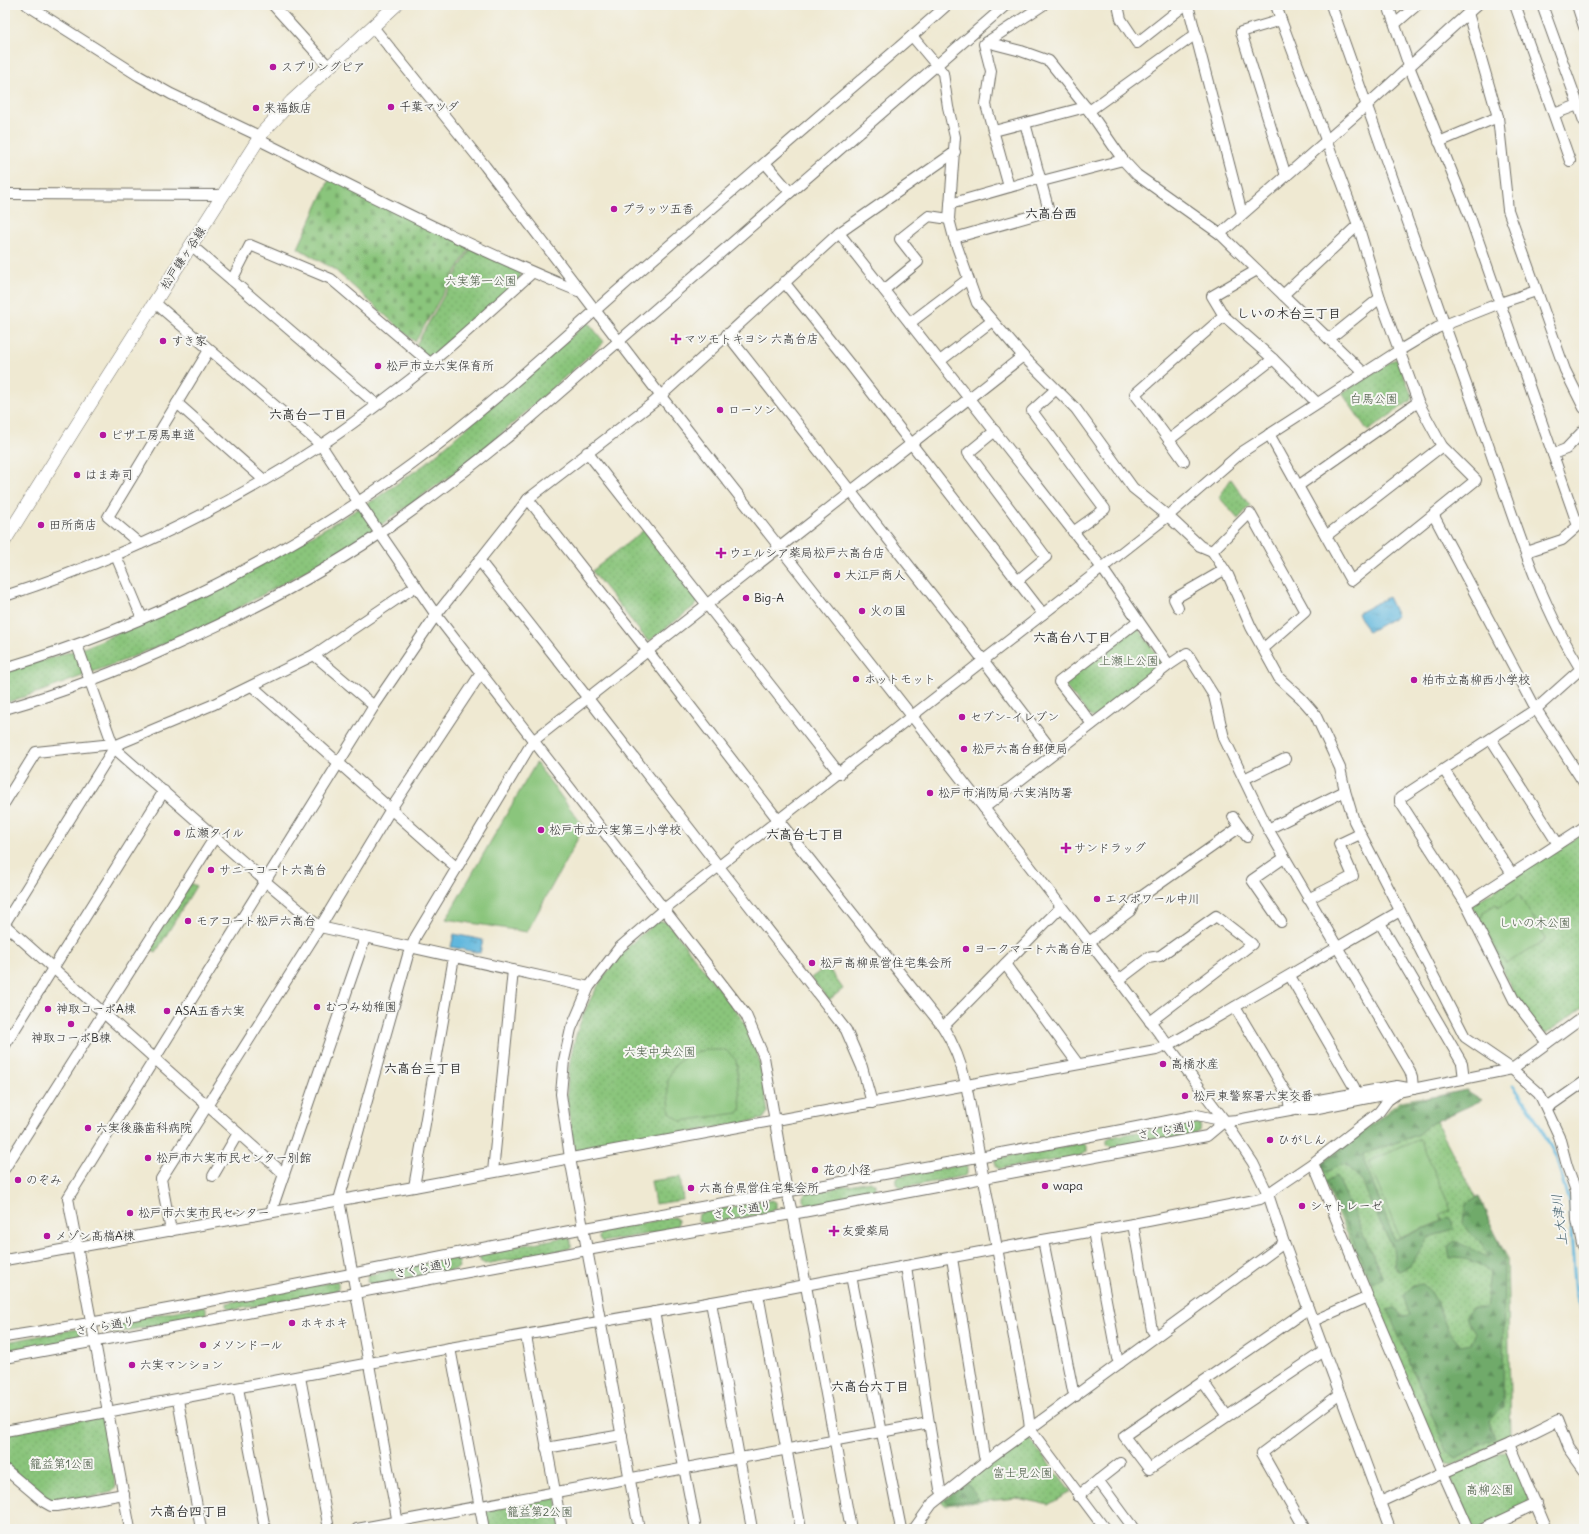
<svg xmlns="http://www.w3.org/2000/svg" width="1589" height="1534" font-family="Delius,'Klee One',sans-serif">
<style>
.grass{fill:url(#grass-dots);stroke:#5a7853}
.forest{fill:url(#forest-firs);stroke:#4d6a4b}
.cemetery{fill:url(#cemetery-stones);stroke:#5a7853}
.pitch{fill:#8ac57b;stroke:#5a7853}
.water{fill:url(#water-ripples);stroke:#467184}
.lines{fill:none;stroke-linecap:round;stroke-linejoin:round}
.stream{stroke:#60b7dd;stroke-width:3}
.minor-casing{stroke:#706e65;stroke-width:12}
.major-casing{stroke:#706e65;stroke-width:14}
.minor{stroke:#fff;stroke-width:10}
.major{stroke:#fff;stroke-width:13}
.poi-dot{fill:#b5179e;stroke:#f6f6f2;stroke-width:1.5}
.labels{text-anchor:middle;stroke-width:4;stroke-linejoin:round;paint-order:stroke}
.poi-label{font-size:12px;fill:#2b2b2b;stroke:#f6f6f2;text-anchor:start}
.street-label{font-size:12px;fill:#2b2b2b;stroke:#f6f6f2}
.park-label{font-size:12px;fill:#485943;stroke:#f6f6f2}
.neighbourhood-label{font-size:13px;font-weight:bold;fill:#2b2b2b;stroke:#f6f6f2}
.water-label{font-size:13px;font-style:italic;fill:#3e5c69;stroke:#f6f6f2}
</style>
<defs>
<pattern id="grass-dots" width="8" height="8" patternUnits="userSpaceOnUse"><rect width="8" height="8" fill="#8ac57b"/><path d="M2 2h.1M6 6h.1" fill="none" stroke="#77a96a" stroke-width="1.8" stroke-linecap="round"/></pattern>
<pattern id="forest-firs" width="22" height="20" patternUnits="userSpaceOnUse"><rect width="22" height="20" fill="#6faa6b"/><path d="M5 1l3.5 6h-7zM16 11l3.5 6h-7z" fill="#5b8b58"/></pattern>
<pattern id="cemetery-stones" width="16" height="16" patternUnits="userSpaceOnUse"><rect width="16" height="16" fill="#8ac57b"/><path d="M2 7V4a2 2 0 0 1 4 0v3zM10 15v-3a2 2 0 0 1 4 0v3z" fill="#77a96a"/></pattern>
<pattern id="water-ripples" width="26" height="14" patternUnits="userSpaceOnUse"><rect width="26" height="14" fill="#60b7dd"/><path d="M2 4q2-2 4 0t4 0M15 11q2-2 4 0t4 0" fill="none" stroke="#4f95b3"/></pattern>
</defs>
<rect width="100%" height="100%" fill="#f6f6f2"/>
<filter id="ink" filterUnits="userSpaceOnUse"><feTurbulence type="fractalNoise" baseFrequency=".025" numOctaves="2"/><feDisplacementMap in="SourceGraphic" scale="8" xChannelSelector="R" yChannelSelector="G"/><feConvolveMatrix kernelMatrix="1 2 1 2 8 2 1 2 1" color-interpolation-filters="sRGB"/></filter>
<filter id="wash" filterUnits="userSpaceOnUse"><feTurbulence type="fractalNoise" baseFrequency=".012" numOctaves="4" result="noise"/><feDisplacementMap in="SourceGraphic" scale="16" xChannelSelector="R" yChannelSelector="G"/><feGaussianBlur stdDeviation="0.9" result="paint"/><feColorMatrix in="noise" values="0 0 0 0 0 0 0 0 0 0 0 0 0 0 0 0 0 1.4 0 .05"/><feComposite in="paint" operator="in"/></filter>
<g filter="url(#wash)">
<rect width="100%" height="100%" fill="#efe9d2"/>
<g class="grass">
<polygon points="471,248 520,272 519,280 433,355 426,356 416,345"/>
<polygon points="588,322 604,342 471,461 381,525 318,564 204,627 125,660 42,691 5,703 5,672 86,647 154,617 263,564 372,501 424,465"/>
<polygon points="1395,359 1398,360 1412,396 1410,401 1368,431 1342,393"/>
<polygon points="1231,479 1250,506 1238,519 1219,497"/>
<polygon points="644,530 698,598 697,604 651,640 647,640 592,571"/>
<polygon points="1133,627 1139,629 1161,661 1160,667 1095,717 1091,717 1065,686 1066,680"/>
<polygon points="1584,833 1584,1006 1547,1033 1542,1032 1516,997 1472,907 1473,904"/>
<polygon points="190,883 196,886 156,952 149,948"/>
<path d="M 658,921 L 667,922 L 743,1020 L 754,1042 L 759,1059 L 768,1112 L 763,1119 L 579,1152 L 574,1148 C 572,1130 567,1111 567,1093 C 568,1038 590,985 630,945 C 638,936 648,929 658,921 Z"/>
<polygon points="827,966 843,989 829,1000 811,978"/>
<polygon points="1423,1097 1507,1256 1511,1439 1452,1466 1443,1464 1319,1169 1321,1162 1401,1101"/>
<polygon points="1195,1121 1200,1124 1199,1131 1192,1135 1112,1148 1107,1144 1107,1139 1111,1137"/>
<polygon points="1083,1143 1087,1146 1087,1152 1079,1156 999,1169 995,1166 995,1160 998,1158"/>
<polygon points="962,1165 967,1167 967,1174 964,1176 901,1188 896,1184 896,1179 900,1176"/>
<polygon points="680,1177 683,1200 655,1204 651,1181"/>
<polygon points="870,1181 875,1184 875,1190 867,1194 808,1205 803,1201 803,1196 807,1193"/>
<polygon points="772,1200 776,1202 776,1209 768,1213 704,1224 698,1221 699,1214 703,1212"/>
<polygon points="674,1217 678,1220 678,1227 670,1230 602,1242 599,1238 600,1232 606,1230"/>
<polygon points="566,1237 571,1240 571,1247 568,1249 485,1264 480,1261 480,1254 485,1252"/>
<polygon points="455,1258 459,1261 459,1267 457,1269 371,1285 367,1281 368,1275"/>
<polygon points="337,1281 338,1283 338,1289 331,1293 231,1310 227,1306 227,1303"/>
<polygon points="204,1306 206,1307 206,1314 204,1316 115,1333 111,1333 108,1329 109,1323"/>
<polygon points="77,1329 80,1335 77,1340 12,1352 8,1352 5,1349 6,1342"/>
<polygon points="100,1417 105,1421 116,1487 112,1492 57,1506 5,1469 5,1432"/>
<polygon points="1028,1437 1071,1492 1049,1505 1017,1498 945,1505 941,1501 991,1463"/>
<polygon points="1504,1451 1510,1452 1529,1498 1527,1506 1478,1529 1471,1527 1451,1479 1453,1473"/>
<polygon points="555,1492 562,1529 484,1529 479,1506"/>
</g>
<g class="forest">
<polygon points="1466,1090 1482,1100 1430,1124 1417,1135 1364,1154 1364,1161 1395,1241 1449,1217 1452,1222 1453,1230 1429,1237 1410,1266 1399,1271 1395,1267 1393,1248 1379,1220 1363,1183 1350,1168 1343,1164 1326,1172 1322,1170 1323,1164 1402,1103"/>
<polygon points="1337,1176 1383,1278 1372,1283 1326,1181"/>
<path d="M 1479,1197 L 1504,1254 L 1503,1407 L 1499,1409 L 1489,1421 L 1495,1438 L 1456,1458 L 1447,1452 L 1388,1310 L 1395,1308 L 1402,1316 L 1410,1315 L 1403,1296 C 1408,1289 1414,1285 1423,1284 L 1431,1292 L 1437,1303 L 1448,1331 L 1461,1346 L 1470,1344 L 1475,1332 L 1469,1323 L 1466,1316 L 1472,1309 L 1485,1309 L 1490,1273 C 1476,1261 1468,1258 1450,1258 L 1448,1246 L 1455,1241 L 1489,1258 L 1482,1244 L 1473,1237 L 1464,1224 L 1466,1204 Z"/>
<polygon points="968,1484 979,1500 948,1503 945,1500"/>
</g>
<polygon class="cemetery" points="330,178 470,247 415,342 335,270 298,248"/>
<g class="pitch">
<polygon points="536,763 584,827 527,932 446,919"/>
<polygon points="1519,895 1546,939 1506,964 1478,919 1483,916 1482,913 1496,904 1498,908"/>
<path d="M 704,1050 L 726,1050 L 736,1060 L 741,1109 L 738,1113 L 681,1121 L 670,1113 C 670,1104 667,1089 668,1081 C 672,1062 687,1054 704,1050 Z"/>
<polygon points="1420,1139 1451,1210 1440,1214 1442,1220 1400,1238 1368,1162"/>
</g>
<g class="water">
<polygon points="1388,597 1397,616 1368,632 1358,613"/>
<polygon points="454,934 483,940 480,953 451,947"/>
</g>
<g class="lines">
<polyline class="stream" points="1513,1085 1534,1116 1556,1157 1569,1203 1576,1298 1584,1316"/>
</g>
</g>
<g filter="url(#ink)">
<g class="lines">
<g class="minor-casing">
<g id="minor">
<path d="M 27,5 L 139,76 L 171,94 L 255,134 L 265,143 C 368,194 471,248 578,291"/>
<polyline points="273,5 329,67"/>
<polyline points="1118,5 1121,19 1137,43 1185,5"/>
<polyline points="1188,5 1242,214"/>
<polyline points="1276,5 1281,20 1241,32 1286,176"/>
<path d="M 1331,5 C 1383,150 1433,295 1486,439 C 1514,518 1538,603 1584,674"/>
<polyline points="1515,5 1570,161"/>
<polyline points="1542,5 1584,121"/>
<polyline points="1577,5 1584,27"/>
<polyline points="1468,13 1498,117 1508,210 1565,370 1584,408"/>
<polyline points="1395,24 1417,5"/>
<polyline points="373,27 485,166 660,395 1119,980 1225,1121 1253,1163 1268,1194 1284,1243 1390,1529"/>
<polyline points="912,36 943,73 948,107 955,137 949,219 954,238 977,303 1023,356 1076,409 1133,488 1168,516 1200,546 1212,551 1228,575 1251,627 1279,678 1301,698 1315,714 1340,768 1345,791 1354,821 1465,1037 1512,1069 1539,1093 1559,1136 1567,1166 1576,1191 1577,1220 1582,1244 1584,1247"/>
<polyline points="986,42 1021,51 1049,61 1089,111 1123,160 1137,175 1220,234 1364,373"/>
<polyline points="1089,111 1196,34"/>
<polyline points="1554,114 1578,105"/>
<polyline points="994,131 1086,107"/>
<polyline points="1439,142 1498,117"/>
<polyline points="765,163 790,192"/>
<polyline points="1042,181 1123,160"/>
<polyline points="1009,187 986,105 991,71 984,44 1043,5"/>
<polyline points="5,194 223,195"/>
<polyline points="950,204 1041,178"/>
<polyline points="839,233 1102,568 1169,665"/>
<polyline points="1220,234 1367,105 1477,5"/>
<polyline points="954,238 1049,211 1025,123"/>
<polyline points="191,245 376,404"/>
<polyline points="1257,270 1212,296 1224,316 1273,359 1317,403"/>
<polyline points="232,280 250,245 331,279 430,363"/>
<polyline points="784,282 852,367 1043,614"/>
<polyline points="884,290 918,262 900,239 929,216 949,219"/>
<polyline points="1283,295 1358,225"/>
<polyline points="154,302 321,445 355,497 436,615 746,1015 764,1057 787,1192 794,1221 851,1529"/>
<polyline points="1224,316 1135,394 1169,440 1273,359"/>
<polyline points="910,323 968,279"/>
<polyline points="727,334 984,661 1054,753"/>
<polyline points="1329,339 1380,298"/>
<polyline points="940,361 992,321"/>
<polyline points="1055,390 1032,411 1105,509 1073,532"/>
<polyline points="177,403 209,350"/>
<polyline points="995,431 968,453 1046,557 1017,581"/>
<polyline points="1269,434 1351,581 1476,480 1442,446 1418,402 1380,298 1358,225 1281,20"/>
<polyline points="1169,440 1184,461"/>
<polyline points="587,452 840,774"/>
<polyline points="1553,454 1566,449 1584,430"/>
<polyline points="1298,486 1418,402"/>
<path d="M 528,499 L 647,650 L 779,821 L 943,1027 C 955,1046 961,1062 966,1084 L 1028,1412 L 1030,1429 L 1105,1529"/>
<polyline points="1434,516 1536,709 1584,783"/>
<polyline points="1326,536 1442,446"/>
<polyline points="140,544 108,517 177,403 264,480"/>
<polyline points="1212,551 1250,513 1305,612 1264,648"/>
<polyline points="1526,552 1562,540 1578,526 1500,303 1536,291"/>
<polyline points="116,556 142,618"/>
<polyline points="479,560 587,697 846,1030 862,1067 872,1103"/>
<path d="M 5,596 C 116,560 223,510 321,445 C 349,427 376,406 402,386 C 448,351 489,311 532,273"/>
<polyline points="1178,607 1174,599 1224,570"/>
<polyline points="77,645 114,748 265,881 320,927 589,987"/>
<polyline points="314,655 374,706"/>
<path d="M 5,668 C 150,625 289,555 411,465 C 497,402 575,327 656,257 C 713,208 770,158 828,108 C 868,74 908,40 947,5"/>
<polyline points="252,686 457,868"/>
<path d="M 5,709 C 64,692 121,670 177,644 C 254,610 329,570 398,521 C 440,491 480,460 520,427 L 1006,5"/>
<polyline points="1092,724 1059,682 1138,621"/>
<polyline points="1491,739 1558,844"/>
<polyline points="114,746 212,705 314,655 416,586"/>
<polyline points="1444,770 1512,874"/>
<polyline points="1244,779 1285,759"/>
<polyline points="5,802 36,752 113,744"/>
<polyline points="984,808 1169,665 1187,653 1214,696 1224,738 1268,829 1410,1071 1412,1077 1413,1089"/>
<polyline points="1233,817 1247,837"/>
<polyline points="1268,829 1345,791"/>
<polyline points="1308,899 1353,876 1339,844 1360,834"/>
<polyline points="1466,904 1584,827"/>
<polyline points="1281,922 1252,880 1284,858"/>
<polyline points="5,923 114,748"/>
<polyline points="1380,923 1462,1063 1464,1079"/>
<polyline points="5,925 284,1174"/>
<polyline points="1089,942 1130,911 1135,901 1240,827"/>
<polyline points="1005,964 1078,1064"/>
<polyline points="1290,976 1354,1087 1354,1094"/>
<polyline points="1119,980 1148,958 1160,956 1216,916 1252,944 1150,1022"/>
<polyline points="1235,1007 1288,1096 1290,1110"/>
<polyline points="943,1027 1061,907"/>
<polyline points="1547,1043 1514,1000 1466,904 1400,802 1400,798 1536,709 1584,666"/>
<polyline points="5,1045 164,791"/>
<polyline points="1547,1108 1584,1082"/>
<polyline points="1298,1109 1313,1109 1512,1069 1584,1016"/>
<polyline points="1313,1163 1368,1297"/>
<polyline points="5,1168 215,837"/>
<polyline points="493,1172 513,970"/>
<polyline points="213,1176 238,1133"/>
<polyline points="414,1187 454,957"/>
<polyline points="271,1212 365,938"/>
<polyline points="1133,1224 1152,1330 1156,1335"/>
<polyline points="171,1231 161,1179 320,927 391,809 481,673"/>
<polyline points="1093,1231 1117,1358 1120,1363"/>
<polyline points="1043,1240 1073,1391 1076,1396"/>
<polyline points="952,1258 984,1456 987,1460"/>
<polyline points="5,1260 414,1187 1156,1050 1169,1045 1400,911"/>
<polyline points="906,1266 929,1423 940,1489 943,1494"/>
<polyline points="851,1276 901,1529"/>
<polyline points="758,1294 801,1529"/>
<polyline points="711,1302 752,1529"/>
<polyline points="1308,1309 1124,1436 1149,1469 1324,1351"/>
<polyline points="654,1312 696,1529"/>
<polyline points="1313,1321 1368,1297 1443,1473 1380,1502"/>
<polyline points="526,1336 562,1529"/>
<path d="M 5,1337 C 198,1306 388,1266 580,1229 C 785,1191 992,1157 1197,1115 L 1225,1121 L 1237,1120 L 1295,1109 L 1313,1101 L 1397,1086 L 1413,1089"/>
<polyline points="450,1348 484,1529"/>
<polyline points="5,1358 587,1250 803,1212 1207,1136 1225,1121"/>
<polyline points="300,1377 329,1529"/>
<polyline points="1203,1382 1227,1416"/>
<polyline points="238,1388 265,1529"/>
<polyline points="178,1400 201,1529"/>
<polyline points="5,1431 450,1348 758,1294 1043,1240 1133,1224 1260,1199 1313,1163 1379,1112 1388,1100 1398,1093"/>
<polyline points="1510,1444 1558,1420 1569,1448 1584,1469"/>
<polyline points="546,1448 622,1435"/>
<polyline points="5,1469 44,1502 51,1506 57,1506 124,1494"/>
<polyline points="1098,1480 1134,1529"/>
<polyline points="1078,1496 1120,1463"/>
<polyline points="130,1529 68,1198 374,706 436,615 528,499 654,402 839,233 955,152"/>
<polyline points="357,1529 929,1423"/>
<polyline points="399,1529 339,1200 408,955 416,936 533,741 1023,356"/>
<polyline points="639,1529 570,1158 561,1094 564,1060 571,1029 589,987 619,948 664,909 1102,568 1168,516 1242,452 1400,350 1437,328 1500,303 1470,217 1409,66 1388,5"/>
<polyline points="914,1529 932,1504 987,1460 1284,1243"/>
<polyline points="1305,1529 1262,1453 1340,1394"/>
<polyline points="1468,1529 1443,1473 1510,1444 1546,1529"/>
<polyline points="1482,1529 1536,1504"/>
</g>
</g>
<g class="major-casing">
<polyline id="major" points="5,540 85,412 263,132 292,101 396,5"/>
</g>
<use href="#minor" class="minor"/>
<use href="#major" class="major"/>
</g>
</g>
<g class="poi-dot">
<circle cx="273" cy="67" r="4"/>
<circle cx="391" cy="107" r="4"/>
<circle cx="256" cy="108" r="4"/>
<circle cx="614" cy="209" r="4"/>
<path d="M674 333h4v4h4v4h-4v4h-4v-4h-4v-4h4z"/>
<circle cx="163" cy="341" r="4"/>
<circle cx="378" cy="366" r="4"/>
<circle cx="720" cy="410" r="4"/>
<circle cx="103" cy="435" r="4"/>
<circle cx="77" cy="475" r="4"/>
<circle cx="41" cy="525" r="4"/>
<path d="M719 547h4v4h4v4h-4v4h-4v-4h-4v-4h4z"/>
<circle cx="837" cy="575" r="4"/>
<circle cx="746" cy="598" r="4"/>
<circle cx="862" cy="611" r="4"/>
<circle cx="856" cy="679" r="4"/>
<circle cx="1414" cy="680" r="4"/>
<circle cx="962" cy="717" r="4"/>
<circle cx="964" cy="749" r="4"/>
<circle cx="930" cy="793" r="4"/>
<circle cx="541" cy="830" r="4"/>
<circle cx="177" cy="833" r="4"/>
<path d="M1064 842h4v4h4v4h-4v4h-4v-4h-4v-4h4z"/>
<circle cx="211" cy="870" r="4"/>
<circle cx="1097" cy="899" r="4"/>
<circle cx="188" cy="921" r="4"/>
<circle cx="966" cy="949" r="4"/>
<circle cx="812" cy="963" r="4"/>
<circle cx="317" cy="1007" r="4"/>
<circle cx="48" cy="1009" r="4"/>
<circle cx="167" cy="1011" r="4"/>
<circle cx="71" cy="1024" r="4"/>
<circle cx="1163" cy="1064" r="4"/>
<circle cx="1185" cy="1096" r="4"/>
<circle cx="88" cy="1128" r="4"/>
<circle cx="1270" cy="1140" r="4"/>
<circle cx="148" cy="1158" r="4"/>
<circle cx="815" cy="1170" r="4"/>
<circle cx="18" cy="1180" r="4"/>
<circle cx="1045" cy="1186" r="4"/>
<circle cx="691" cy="1188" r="4"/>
<circle cx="1302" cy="1206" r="4"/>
<circle cx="130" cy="1213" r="4"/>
<path d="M832 1225h4v4h4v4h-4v4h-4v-4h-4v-4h4z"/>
<circle cx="47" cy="1236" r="4"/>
<circle cx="292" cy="1323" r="4"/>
<circle cx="203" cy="1345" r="4"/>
<circle cx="132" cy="1365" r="4"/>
</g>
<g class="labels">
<g class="poi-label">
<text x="281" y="71">スプリングピア</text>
<text x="399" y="111">千葉マツダ</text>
<text x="264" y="112">来福飯店</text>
<text x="622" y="213">プラッツ五香</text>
<text x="684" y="343">マツモトキヨシ 六高台店</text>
<text x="171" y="345">すき家</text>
<text x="386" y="370">松戸市立六実保育所</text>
<text x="728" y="414">ローソン</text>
<text x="111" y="439">ピザ工房馬車道</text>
<text x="85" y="479">はま寿司</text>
<text x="49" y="529">田所商店</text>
<text x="729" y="557">ウエルシア薬局松戸六高台店</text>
<text x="845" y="579">大江戸商人</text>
<text x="754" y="602">Big-A</text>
<text x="870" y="615">火の国</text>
<text x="864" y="683">ホットモット</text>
<text x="1422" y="684">柏市立高柳西小学校</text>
<text x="970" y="721">セブン-イレブン</text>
<text x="972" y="753">松戸六高台郵便局</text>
<text x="938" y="797">松戸市消防局 六実消防署</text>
<text x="549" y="834">松戸市立六実第三小学校</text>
<text x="185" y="837">広瀬タイル</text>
<text x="1074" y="852">サンドラッグ</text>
<text x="219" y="874">サニーコート六高台</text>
<text x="1105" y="903">エスポワール中川</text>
<text x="196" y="925">モアコート松戸六高台</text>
<text x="974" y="953">ヨークマート六高台店</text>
<text x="820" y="967">松戸高柳県営住宅集会所</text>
<text x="325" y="1011">むつみ幼稚園</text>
<text x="56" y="1013">神取コーポA棟</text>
<text x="175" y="1015">ASA五香六実</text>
<text x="71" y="1042" text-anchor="middle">神取コーポB棟</text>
<text x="1171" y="1068">高橋水産</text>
<text x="1193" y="1100">松戸東警察署六実交番</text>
<text x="96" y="1132">六実後藤歯科病院</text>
<text x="1278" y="1144">ひがしん</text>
<text x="156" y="1162">松戸市六実市民センター別館</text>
<text x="823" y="1174">花の小径</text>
<text x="26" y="1184">のぞみ</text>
<text x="1053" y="1190">wapa</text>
<text x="699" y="1192">六高台県営住宅集会所</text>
<text x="1310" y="1210">シャトレーゼ</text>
<text x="138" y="1217">松戸市六実市民センター</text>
<text x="842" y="1235">友愛薬局</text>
<text x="55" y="1240">メゾン髙槁A棟</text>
<text x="300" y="1327">ホキホキ</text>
<text x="211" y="1349">メソンドール</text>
<text x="140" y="1369">六実マンション</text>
</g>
<g class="street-label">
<text transform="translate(183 258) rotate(-57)" y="4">松戸鎌ヶ谷線</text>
<text transform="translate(1167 1130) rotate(-10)" y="4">さくら通り</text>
<text transform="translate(742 1210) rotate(-10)" y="4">さくら通り</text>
<text transform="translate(424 1268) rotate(-11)" y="4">さくら通り</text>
<text transform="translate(105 1326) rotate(-10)" y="4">さくら通り</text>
</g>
<g class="park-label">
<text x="481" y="285">六実第一公園</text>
<text x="1374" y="403">白馬公園</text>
<text x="1129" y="665">上瀬上公園</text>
<text x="1535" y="927">しいの木公園</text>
<text x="660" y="1056">六実中央公園</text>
<text x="62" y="1468">籠益第1公園</text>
<text x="1023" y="1477">富士見公園</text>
<text x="1490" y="1494">高柳公園</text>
<text x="540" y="1516">籠益第2公園</text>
</g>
<g class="neighbourhood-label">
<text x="1051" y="218">六高台西</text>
<text x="1289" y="318">しいの木台三丁目</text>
<text x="308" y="419">六高台一丁目</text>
<text x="1072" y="642">六高台八丁目</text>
<text x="805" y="839">六高台七丁目</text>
<text x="423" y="1073">六高台三丁目</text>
<text x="870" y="1391">六高台六丁目</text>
<text x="189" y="1516">六高台四丁目</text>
</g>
<g class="water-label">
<text transform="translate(1559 1220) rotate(-97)" y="5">上大津川</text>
</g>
</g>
<rect width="1589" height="1534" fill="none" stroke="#f6f6f2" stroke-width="20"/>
</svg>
